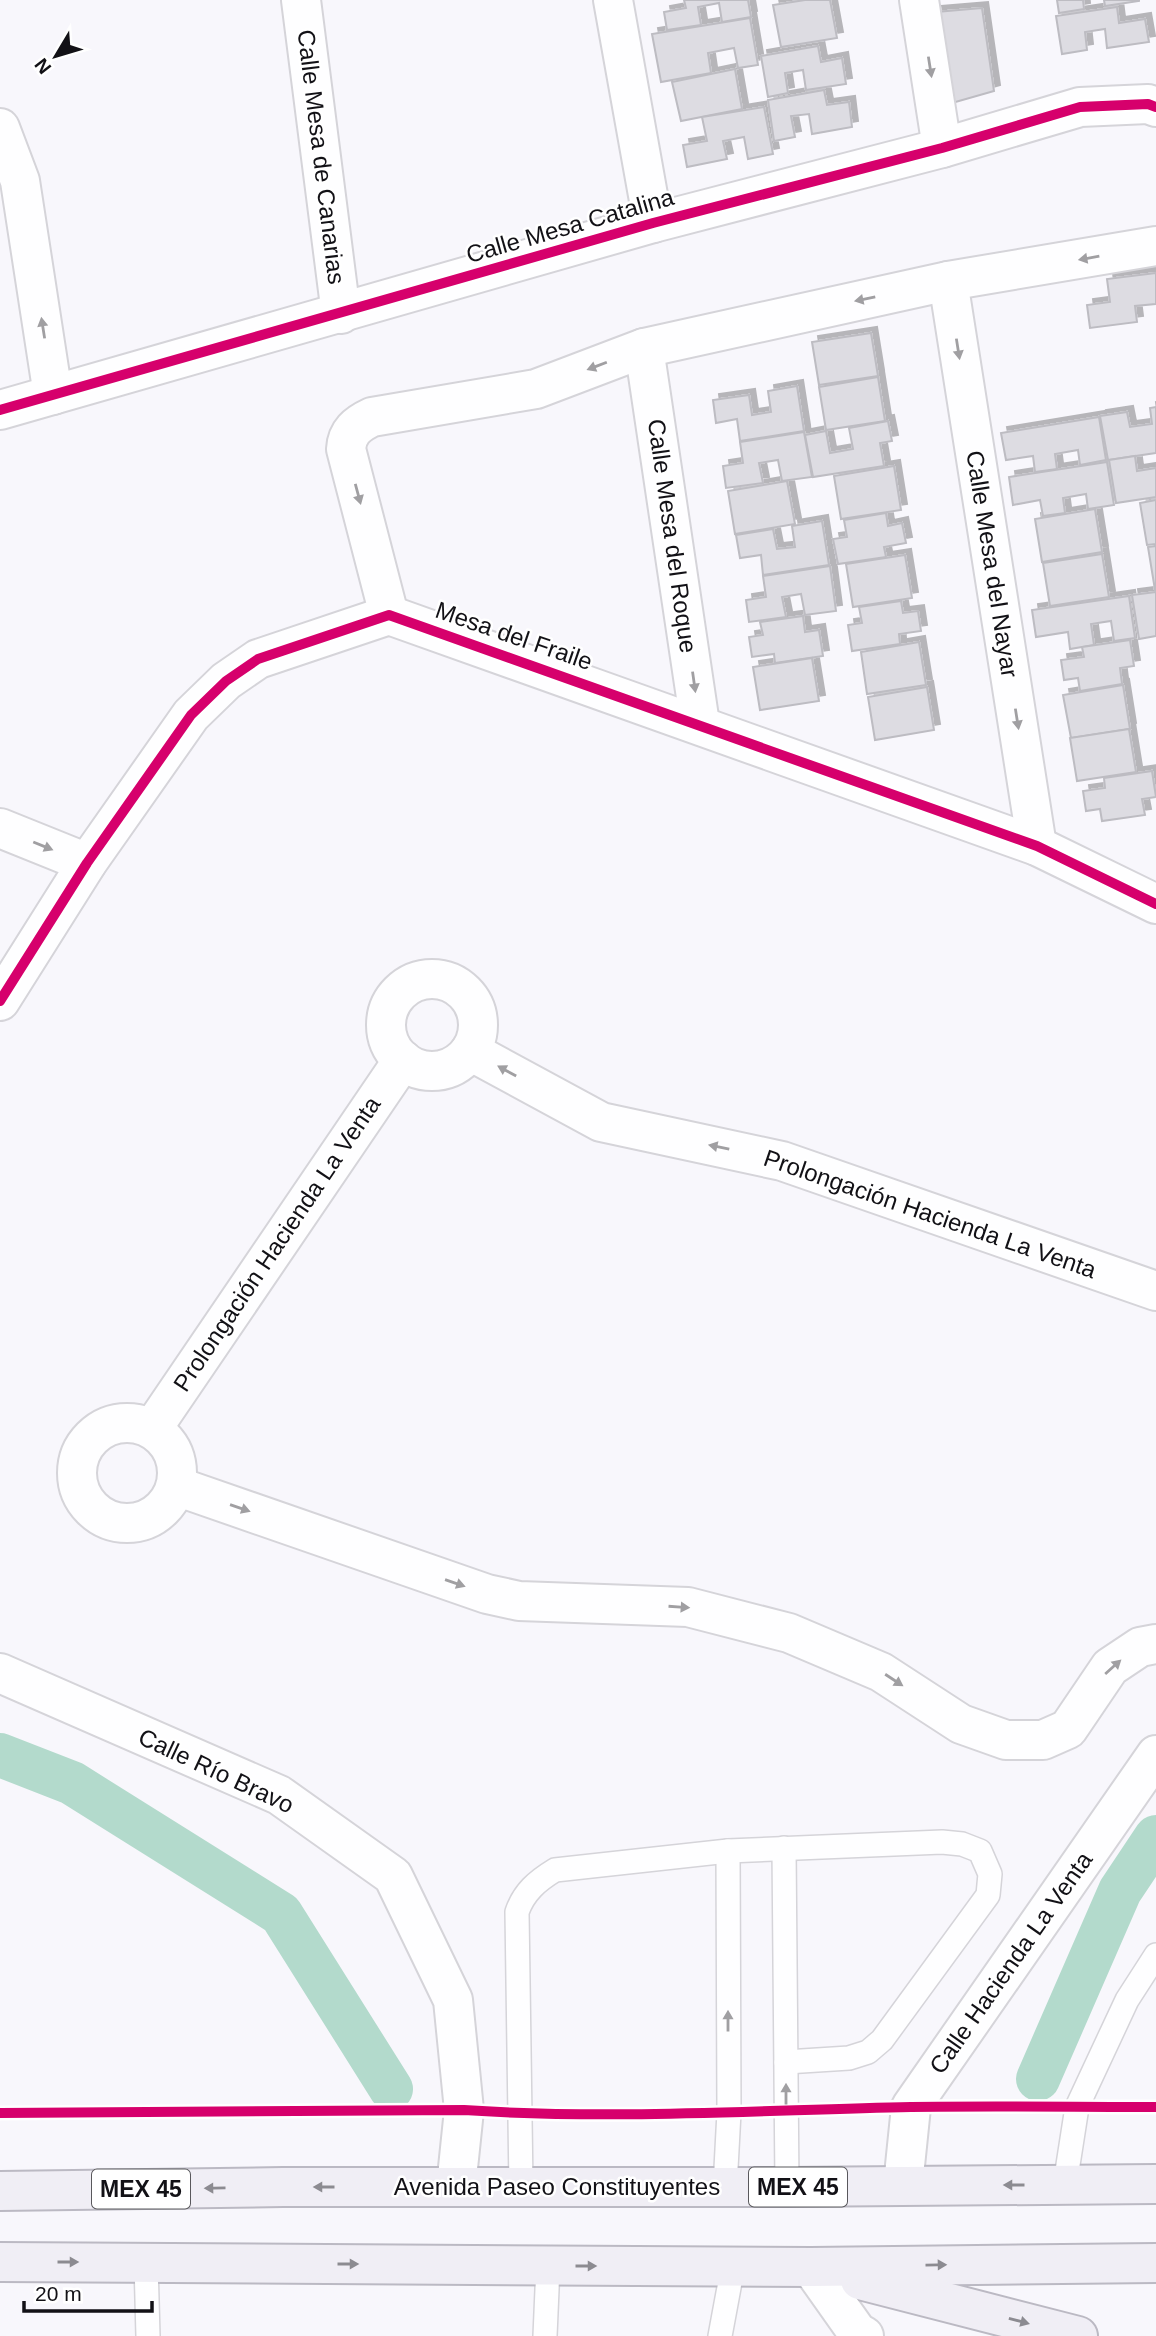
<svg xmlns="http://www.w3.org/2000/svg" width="1156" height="2336" font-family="Arial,sans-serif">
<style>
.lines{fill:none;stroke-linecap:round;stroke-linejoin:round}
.canal{stroke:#b3dacc;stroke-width:44}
.building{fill:#dddce2;stroke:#bdbcc2;stroke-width:2;filter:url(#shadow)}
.service-casing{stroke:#d5d4d9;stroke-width:26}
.minor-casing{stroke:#d5d4d9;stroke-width:42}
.trunk-casing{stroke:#bbb9c3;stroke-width:42}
.service{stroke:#fefeff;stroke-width:23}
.minor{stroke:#fefeff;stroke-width:38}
.trunk{stroke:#f0eef5;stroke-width:38}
.cycleway-casing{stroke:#fff;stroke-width:15}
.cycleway{stroke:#d6006c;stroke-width:10}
.oneway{fill:#a09fa2}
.oneway2{fill:#8c8b91}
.labels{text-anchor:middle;stroke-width:5;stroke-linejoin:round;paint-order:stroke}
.shield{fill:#fff;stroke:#59585c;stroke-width:2}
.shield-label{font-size:23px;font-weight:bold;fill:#121116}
.street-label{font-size:24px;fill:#121116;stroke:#fff}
</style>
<defs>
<filter id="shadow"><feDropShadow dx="6" dy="-6" stdDeviation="0" flood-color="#0004"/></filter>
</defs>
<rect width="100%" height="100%" fill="#f8f7fc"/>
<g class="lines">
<g class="canal">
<polyline points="0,1755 72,1783 281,1914 391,2089"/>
<polyline points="1038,2079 1120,1891 1156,1837"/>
</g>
</g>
<g class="building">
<polygon points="684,0 748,0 751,17 722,22 719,3 698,7 701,25 667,30 664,12 686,8"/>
<polygon points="805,0 830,0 837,38 781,47 773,5"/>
<polygon points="1057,0 1083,0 1084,9 1059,13"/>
<polygon points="1104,0 1139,0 1139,1 1105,6"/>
<polygon points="1117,7 1119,23 1145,19 1149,42 1107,48 1105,29 1085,32 1087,50 1062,54 1056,16"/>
<polygon points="982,8 994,91 952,103 936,12"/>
<polygon points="750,18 758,65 738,68 734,48 708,53 711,73 661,82 652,34"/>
<polygon points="818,46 821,62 842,58 846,84 806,90 803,70 785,73 788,93 768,97 761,56"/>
<polygon points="735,69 742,109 681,121 672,82"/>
<polygon points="824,90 827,105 849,102 852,127 812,134 809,114 791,116 795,137 774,141 768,100"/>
<polygon points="764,107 773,154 748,159 744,137 723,141 727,159 687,167 683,145 707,141 702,117"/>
<polygon points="1156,273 1156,304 1135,306 1137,322 1090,328 1087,305 1110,302 1107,279"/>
<polygon points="871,333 878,376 819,385 812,342"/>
<polygon points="878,377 885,421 826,430 819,387"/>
<polygon points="797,386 804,431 740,441 737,419 716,423 713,400 749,395 752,415 771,412 768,391"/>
<polygon points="1156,407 1156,453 1108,460 1100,416 1127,412 1130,427 1152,424 1150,408"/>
<polygon points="1099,417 1106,460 1080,465 1078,450 1055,454 1057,469 1035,472 1033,456 1006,460 1001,433"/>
<polygon points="888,421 892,441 880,443 884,466 813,477 805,435 826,431 830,453 853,449 849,428"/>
<polygon points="804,432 812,477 782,481 778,460 759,463 763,483 726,488 723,466 743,463 740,442"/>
<polygon points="1135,456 1137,471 1156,468 1156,497 1116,503 1109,460"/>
<polygon points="1107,462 1114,505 1088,509 1086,494 1063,498 1065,513 1043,516 1040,500 1013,505 1009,477"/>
<polygon points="894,466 901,510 841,519 834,476"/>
<polygon points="787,481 795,524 735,534 728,491"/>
<polygon points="1156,500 1156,544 1147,545 1140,503"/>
<polygon points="1095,509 1102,552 1042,562 1035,519"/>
<polygon points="886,513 888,526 902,523 906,543 884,547 886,557 838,564 833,539 847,537 844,520"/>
<polygon points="822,521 829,565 763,575 761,555 740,558 736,535 773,529 777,549 795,547 792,526"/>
<polygon points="1156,546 1156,590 1155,590 1148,547"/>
<polygon points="1102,554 1109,597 1050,606 1043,563"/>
<polygon points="905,555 912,598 853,607 846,564"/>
<polygon points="830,566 836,611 805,615 801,594 782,597 786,617 749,622 746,600 766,597 763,576"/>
<polygon points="1156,592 1156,636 1139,639 1132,595"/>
<polygon points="1129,596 1135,638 1114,641 1111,621 1091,624 1094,645 1070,649 1068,632 1036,637 1032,610"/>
<polygon points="901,601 903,613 918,611 921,631 899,634 900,644 852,651 848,625 862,623 859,607"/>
<polygon points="803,616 805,632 819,630 823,656 775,663 774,654 752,657 749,637 763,635 760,622"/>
<polygon points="1130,640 1134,666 1120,668 1122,684 1080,691 1078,678 1064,680 1061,660 1084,657 1082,647"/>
<polygon points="919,642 926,685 867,694 861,652"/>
<polygon points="812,658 819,701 760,710 753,667"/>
<polygon points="1123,685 1130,729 1071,738 1063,695"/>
<polygon points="927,687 934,730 875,740 868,697"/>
<polygon points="1129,729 1136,772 1077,781 1070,738"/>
<polygon points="1152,771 1156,797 1142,799 1145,815 1102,821 1100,809 1086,811 1083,791 1105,788 1104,778"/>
</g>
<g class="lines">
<g class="service-casing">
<g id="service">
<polyline points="784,1848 787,2187"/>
<polyline points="1065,2184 1077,2107 1127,2000 1156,1955"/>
<path d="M 521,2187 L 517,1912 C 524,1892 537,1881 555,1870 L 728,1851 L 942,1842 L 962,1844 L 980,1851 L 990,1874 L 988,1895 L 882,2040 L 868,2052 L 849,2058 L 786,2062"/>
<polyline points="725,2187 729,2112 728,1851"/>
<polyline points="146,2263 148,2336"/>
<polyline points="545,2336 548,2266"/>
<polyline points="720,2336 733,2266"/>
</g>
</g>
<g class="minor-casing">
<g id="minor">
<polyline points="301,0 341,314"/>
<polyline points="613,0 653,223"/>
<polyline points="919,0 942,148"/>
<polyline points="0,128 20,181 53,395"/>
<polyline points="948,281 1037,846"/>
<polyline points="644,348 700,724"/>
<polyline points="0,410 653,223 942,148 1080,107 1148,104 1156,107"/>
<path d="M 389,615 L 346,449 C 347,432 357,424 372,417 L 536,389 L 644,348 L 948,281 L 1156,246"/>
<polyline points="0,828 87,863"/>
<circle cx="432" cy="1025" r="46"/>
<polyline points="0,1001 87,863 191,715 226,681 258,659 389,615 1037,846 1156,904"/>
<polyline points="470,1051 601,1122 782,1161 1156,1291"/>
<circle cx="127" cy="1473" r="50"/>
<polyline points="152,1429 403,1060"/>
<polyline points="176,1486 487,1594 519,1601 688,1607 789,1633 881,1672 961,1724 1006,1740 1043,1740 1068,1729 1110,1667 1140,1647 1156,1644"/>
<polyline points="0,1673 279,1795 393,1876 453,2000 464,2110 456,2187"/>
<polyline points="903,2185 911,2107 1156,1755"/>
<polyline points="811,2267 857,2332 864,2336"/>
</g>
</g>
<g class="trunk-casing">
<g id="trunk">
<polyline points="0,2191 283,2187 787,2187 1156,2184"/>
<polyline points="0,2262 811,2267 1156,2263"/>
<polyline points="860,2280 1078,2336"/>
</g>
</g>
<use href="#service" class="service"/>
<use href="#minor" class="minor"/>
<use href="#trunk" class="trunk"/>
<g class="cycleway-casing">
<g id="cycleway">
<polyline points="0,410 653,223 942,148 1080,107 1148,104 1156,107"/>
<polyline points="0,1001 87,863 191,715 226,681 258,659 389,615 1037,846 1156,904"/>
<path d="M 0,2113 L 464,2110 C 612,2120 762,2110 911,2107 C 993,2106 1074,2107 1156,2107"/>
</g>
</g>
<use href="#cycleway" class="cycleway"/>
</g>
<defs><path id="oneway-solid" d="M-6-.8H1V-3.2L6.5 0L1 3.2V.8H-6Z" transform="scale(1.75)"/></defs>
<g class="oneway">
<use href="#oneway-solid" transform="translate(930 67) rotate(81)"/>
<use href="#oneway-solid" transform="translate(1089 258) rotate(170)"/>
<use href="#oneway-solid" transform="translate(865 299) rotate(168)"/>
<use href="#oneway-solid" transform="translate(43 328) rotate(-99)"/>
<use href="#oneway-solid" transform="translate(958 349) rotate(81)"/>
<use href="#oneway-solid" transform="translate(597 366) rotate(159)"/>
<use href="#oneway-solid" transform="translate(358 494) rotate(75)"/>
<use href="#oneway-solid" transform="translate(694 682) rotate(82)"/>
<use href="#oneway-solid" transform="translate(1017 719) rotate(81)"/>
<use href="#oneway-solid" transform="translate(43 846) rotate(22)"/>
<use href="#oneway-solid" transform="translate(507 1071) rotate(-151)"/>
<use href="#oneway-solid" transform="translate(719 1147) rotate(-168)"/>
<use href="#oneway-solid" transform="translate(240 1508) rotate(19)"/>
<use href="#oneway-solid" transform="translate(455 1583) rotate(19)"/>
<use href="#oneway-solid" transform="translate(679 1607) rotate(4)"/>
<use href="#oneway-solid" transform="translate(1113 1667) rotate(-42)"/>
<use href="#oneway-solid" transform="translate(894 1680) rotate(33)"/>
<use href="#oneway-solid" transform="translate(728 2021) rotate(-90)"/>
<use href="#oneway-solid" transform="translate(786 2094) rotate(-90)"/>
</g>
<g class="oneway2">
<use href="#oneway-solid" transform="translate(1014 2185) rotate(180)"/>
<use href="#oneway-solid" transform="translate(324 2187) rotate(180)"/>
<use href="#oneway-solid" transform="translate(215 2188) rotate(179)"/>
<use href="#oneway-solid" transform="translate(68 2262)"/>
<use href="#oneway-solid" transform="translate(348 2264)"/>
<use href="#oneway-solid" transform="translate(936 2265) rotate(-1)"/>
<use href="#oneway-solid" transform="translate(586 2266)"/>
<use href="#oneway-solid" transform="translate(1019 2321) rotate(15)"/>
</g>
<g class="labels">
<g class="shield">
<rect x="749" y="2167.5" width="98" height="39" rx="5"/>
<rect x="92" y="2169.5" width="98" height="39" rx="5"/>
</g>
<g class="shield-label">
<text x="798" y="2195">MEX 45</text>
<text x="141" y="2197">MEX 45</text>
</g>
<g class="street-label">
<text transform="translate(321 157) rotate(83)" y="8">Calle Mesa de Canarias</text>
<text transform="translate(570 226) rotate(-16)" y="8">Calle Mesa Catalina</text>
<text transform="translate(672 536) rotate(82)" y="8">Calle Mesa del Roque</text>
<text transform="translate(992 564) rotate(81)" y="8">Calle Mesa del Nayar</text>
<text transform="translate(514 636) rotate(19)" y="8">Mesa del Fraile</text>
<text transform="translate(930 1214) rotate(19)" y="8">Prolongación Hacienda La Venta</text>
<text transform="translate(277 1244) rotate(-56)" y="8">Prolongación Hacienda La Venta</text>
<text transform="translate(216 1771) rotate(25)" y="8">Calle Río Bravo</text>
<text transform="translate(1011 1963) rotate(-55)" y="8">Calle Hacienda La Venta</text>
<text x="557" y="2195">Avenida Paseo Constituyentes</text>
</g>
</g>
<g transform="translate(56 56) rotate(232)" stroke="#ffffff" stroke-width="5" paint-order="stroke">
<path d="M0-5L12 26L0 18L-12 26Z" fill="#121116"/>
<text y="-10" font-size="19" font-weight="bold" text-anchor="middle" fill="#121116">N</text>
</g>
<path d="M24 2301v10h128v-10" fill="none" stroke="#121116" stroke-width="3.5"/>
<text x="35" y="2301" font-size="21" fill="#121116" stroke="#ffffff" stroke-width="5" paint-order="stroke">20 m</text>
</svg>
